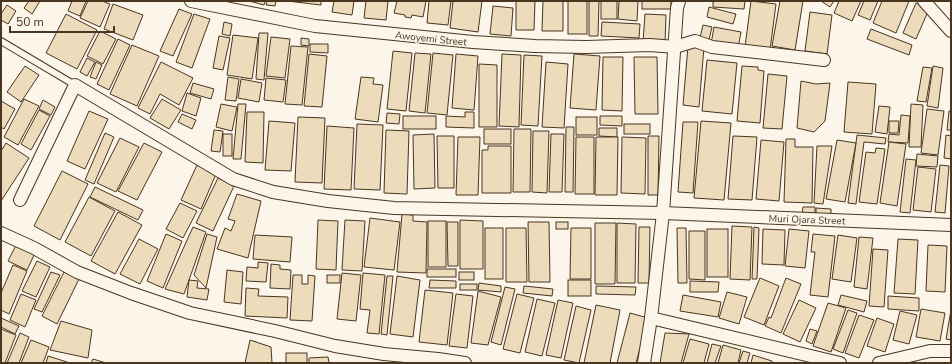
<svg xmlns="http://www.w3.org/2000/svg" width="952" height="364" font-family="'Nunito Sans',sans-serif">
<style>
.building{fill:#ecdcbc;stroke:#4a3520}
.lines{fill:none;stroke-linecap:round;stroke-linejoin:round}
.lane-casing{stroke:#4a3520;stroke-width:8}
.street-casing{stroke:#4a3520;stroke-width:14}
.lane{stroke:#fbf6e9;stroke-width:6}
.street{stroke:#fbf6e9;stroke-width:12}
.labels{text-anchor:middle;stroke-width:3;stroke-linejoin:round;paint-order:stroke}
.street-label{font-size:10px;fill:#4a3520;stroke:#fbf6e9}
</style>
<rect width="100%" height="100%" fill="#fbf6e9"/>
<g class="building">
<polygon points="29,1 40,1 32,14 24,8"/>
<polygon points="72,1 86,1 80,16 68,11"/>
<polygon points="88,1 102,1 110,4 100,27 80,18"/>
<polygon points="249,1 265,1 264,5"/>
<polygon points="267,1 276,1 275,6 266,5"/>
<polygon points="287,1 321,1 321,5"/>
<polygon points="334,1 354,1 352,15 332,12"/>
<polygon points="366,1 388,1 386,20 364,18"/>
<polygon points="397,1 426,1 423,17 412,15 411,18 405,17 405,15 394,13"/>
<polygon points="429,1 451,1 448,25 427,23"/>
<polygon points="453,1 482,1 478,32 450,28"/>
<polygon points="516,1 535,1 534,30 516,30"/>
<polygon points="543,1 563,1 563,31 542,31"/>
<rect x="568" y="1" width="19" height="33"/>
<polygon points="589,1 599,1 598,36 589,36"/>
<rect x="601" y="1" width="16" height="18"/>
<polygon points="619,1 638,1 637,21 618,19"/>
<rect x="642" y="1" width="29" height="8"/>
<polygon points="713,1 745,1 744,9 713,7"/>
<polygon points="751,1 776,4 770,50 745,47"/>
<polygon points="780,1 803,1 795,50 772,46"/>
<polygon points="821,1 834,1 830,7"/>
<polygon points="839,1 861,1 852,21 834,13"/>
<polygon points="864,1 878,1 870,20 858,15"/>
<polygon points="882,1 909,1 896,33 873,23"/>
<polygon points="916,3 929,9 916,39 903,33"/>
<polygon points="113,4 143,15 133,40 104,29"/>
<polygon points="7,5 16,11 8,24 1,20 1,14"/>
<polygon points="493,6 513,8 511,36 490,34"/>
<polygon points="709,7 736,14 733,24 707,17"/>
<polygon points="179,9 192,14 173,56 160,51"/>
<polygon points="810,12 832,15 827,54 805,51"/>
<polygon points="66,14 97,30 77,69 46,53"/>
<polygon points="194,14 210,19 192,68 176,62"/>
<polygon points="645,14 666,15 665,43 643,42"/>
<polygon points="224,22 232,24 230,36 222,34"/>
<polygon points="602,22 640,24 639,38 601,36"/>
<polygon points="703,25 712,27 708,44 699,42"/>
<polygon points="714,27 741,32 738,48 711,44"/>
<polygon points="871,29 912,45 909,55 867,39"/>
<polygon points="100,31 116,39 103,64 87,56"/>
<polygon points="259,33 268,33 264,80 256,79"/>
<polygon points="233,35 258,38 252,79 227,75"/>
<polygon points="219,36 230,38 223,70 213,68"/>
<polygon points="271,37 290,39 285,78 266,76"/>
<polygon points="301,38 309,39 309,46 301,45"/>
<polygon points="118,39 130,45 109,90 97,84"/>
<polygon points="310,44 328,44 328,53 310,52"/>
<polygon points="132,45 159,56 137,106 110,94"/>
<polygon points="291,46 308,47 302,105 285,104"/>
<polygon points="688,46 704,47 699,107 683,105"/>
<polygon points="393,51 412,53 406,111 387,109"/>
<polygon points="415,53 431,54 425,113 409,111"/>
<polygon points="433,53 453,55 447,115 427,113"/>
<polygon points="309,54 327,56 322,107 304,106"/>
<polygon points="456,54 478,56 474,110 452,108"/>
<polygon points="502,54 521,55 519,127 499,126"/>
<polygon points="574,54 600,56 596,110 570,108"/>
<polygon points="524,55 542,56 538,126 521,125"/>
<polygon points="603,57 623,57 622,111 602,110"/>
<polygon points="634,57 657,57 658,114 635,114"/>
<polygon points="87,58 95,62 87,76 80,72"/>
<polygon points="707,60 737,63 732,114 702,111"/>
<polygon points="96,62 102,65 96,79 90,77"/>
<polygon points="161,62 193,78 179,105 160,94 150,114 138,108"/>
<polygon points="546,62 568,64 564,128 542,127"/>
<polygon points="479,64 497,65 497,127 479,127"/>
<polygon points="25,66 39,75 21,102 7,92"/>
<polygon points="742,66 758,67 758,70 764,71 760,123 737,121"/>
<polygon points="933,66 943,68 938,108 927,106"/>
<polygon points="923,67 932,68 926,102 917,101"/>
<polygon points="768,74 787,76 782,129 763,128"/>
<polygon points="228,77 239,79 236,101 225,100"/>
<polygon points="361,77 374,78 373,84 383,85 378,122 355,119"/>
<polygon points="266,78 286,80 283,102 264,100"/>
<polygon points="241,79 262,83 259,102 238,98"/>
<polygon points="801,81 816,84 830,83 825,121 814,132 797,128"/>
<polygon points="848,82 876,84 872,134 844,132"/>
<polygon points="193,83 214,89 211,99 190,93"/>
<polygon points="187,93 201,98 196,116 182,111"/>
<polygon points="24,99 39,106 18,145 4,137"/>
<polygon points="162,99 181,110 169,129 150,118"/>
<polygon points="43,100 55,107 51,115 39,109"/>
<polygon points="1,101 15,109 4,129 1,127"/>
<polygon points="221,104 237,107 232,131 216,127"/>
<polygon points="238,104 246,104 241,159 233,159"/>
<polygon points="911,104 923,105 921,147 909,147"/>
<polygon points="879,106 890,107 887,134 875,132"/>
<polygon points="927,109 944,111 938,155 921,153"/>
<polygon points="39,110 50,116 31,150 21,144"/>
<polygon points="89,111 108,119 85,169 67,161"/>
<polygon points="949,111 951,111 951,130 947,130"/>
<polygon points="247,112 264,112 263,163 245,162"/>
<polygon points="465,112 474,112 474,128 446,127 446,116 465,117"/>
<polygon points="387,113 400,114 399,124 386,123"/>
<polygon points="182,114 196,120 192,129 178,122"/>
<polygon points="901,115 910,116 908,143 888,142 889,134 899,135"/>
<rect x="403" y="116" width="33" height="13"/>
<polygon points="600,116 622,116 622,126 600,125"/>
<polygon points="298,117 325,118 322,183 295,182"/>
<rect x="576" y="117" width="21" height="18"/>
<polygon points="269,121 295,123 291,171 265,170"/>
<polygon points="701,121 731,123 724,200 694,198"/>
<polygon points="889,121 899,121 898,133 889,133"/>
<polygon points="683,122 698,122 693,193 678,192"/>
<polygon points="357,124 383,125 380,190 354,189"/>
<rect x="624" y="124" width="26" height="10"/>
<polygon points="327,126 354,128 351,190 324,189"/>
<polygon points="566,127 574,127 573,192 565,192"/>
<polygon points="599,128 617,128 617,137 599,136"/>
<rect x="484" y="129" width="27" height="15"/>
<polygon points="514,129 531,129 530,192 513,192"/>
<polygon points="214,130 223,131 220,152 211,151"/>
<polygon points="386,130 409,131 407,194 384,193"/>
<polygon points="533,131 549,131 547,193 532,192"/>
<polygon points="105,133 114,137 94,184 85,180"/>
<rect x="223" y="134" width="9" height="22"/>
<polygon points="434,134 435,188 414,189 413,135"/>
<polygon points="551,134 564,134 562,192 549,192"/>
<polygon points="857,135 886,138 885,144 864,142 856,204 848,203"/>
<polygon points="946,135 951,136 951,159 944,158"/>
<polygon points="437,136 454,136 454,188 438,188"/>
<polygon points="648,136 659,136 658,195 648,195"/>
<polygon points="733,136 757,137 752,200 728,199"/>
<polygon points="458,137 480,137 478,195 456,195"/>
<polygon points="576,137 594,137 594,194 575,194"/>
<polygon points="596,137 618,137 617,195 595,195"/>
<polygon points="622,137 646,138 645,194 621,193"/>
<polygon points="120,138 139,147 116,192 97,183"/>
<polygon points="786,139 795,139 795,147 813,147 812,203 784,202"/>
<polygon points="761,140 784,142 779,201 756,199"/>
<polygon points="837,140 856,143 845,202 826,199"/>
<polygon points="889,142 906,144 897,206 880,203"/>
<polygon points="6,143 29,158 1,201 1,151"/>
<polygon points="144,143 162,152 137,200 118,191"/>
<polygon points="488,146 511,146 511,193 482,193 482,150 488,150"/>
<polygon points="817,146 832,146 823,204 814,203"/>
<polygon points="876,148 885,149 877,204 859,202 866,152 875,153"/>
<polygon points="917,154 938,156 937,167 916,166"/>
<polygon points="906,159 916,160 910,213 900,212"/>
<polygon points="197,165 216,174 201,209 181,200"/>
<polygon points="940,165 949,166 945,213 935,212"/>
<polygon points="918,167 936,169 931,212 913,210"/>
<polygon points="62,171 88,184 60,240 34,226"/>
<polygon points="218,178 234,186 213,231 196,223"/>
<polygon points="95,187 143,210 138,220 90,197"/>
<polygon points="237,194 261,201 248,258 217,249 225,228 231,231 235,221 228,219"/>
<polygon points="89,197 115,211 91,256 65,242"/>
<polygon points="180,203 197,211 183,238 166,229"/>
<polygon points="803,207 815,207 815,214 802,214"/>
<polygon points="816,208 831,209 831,216 816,215"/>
<polygon points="118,212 142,225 115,274 91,261"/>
<polygon points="402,214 413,215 413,221 427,222 426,273 397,272"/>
<polygon points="370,218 400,222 394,270 364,267"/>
<polygon points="318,220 338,221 336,270 316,269"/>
<polygon points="345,220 365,221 362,271 342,270"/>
<polygon points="460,220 483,221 483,269 460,269"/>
<rect x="428" y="221" width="18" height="46"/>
<polygon points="447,222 458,222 458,266 448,266"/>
<polygon points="528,222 549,222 550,282 529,282"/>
<rect x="556" y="222" width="12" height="7"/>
<polygon points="595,223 616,223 615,284 595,284"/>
<polygon points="617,223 636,224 635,283 617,283"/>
<polygon points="732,226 752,227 750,280 730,279"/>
<polygon points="193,227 206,232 184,294 165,289"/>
<polygon points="639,227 650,227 649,283 638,283"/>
<polygon points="754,227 759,228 757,279 752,279"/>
<rect x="485" y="228" width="18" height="51"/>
<polygon points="506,228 526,228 527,282 506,282"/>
<polygon points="571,228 591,228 591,279 570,279"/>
<polygon points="677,228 686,228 687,283 678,283"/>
<rect x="707" y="229" width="21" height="48"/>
<polygon points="763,229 785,230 784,265 762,264"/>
<polygon points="789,229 809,231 805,268 785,266"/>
<polygon points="689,231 705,231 705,280 689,279"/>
<polygon points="166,234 182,241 163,288 147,281"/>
<polygon points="207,234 217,237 206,288 194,275"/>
<polygon points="813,234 835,236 828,297 810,295 815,252 811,252"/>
<polygon points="255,235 292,237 290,262 253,259"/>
<polygon points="838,235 857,238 851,282 832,279"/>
<polygon points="859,237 873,238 867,289 854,287"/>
<polygon points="139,239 158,249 140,284 120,274"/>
<polygon points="898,239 918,240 915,294 894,293"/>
<polygon points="16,245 35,253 27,270 8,261"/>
<polygon points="928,245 947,246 945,292 926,291"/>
<polygon points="873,249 888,250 884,307 869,306"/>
<polygon points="37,261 50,267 36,297 22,291"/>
<polygon points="258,262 268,263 266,282 246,281 247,267 258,268"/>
<polygon points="271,264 280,265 280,269 291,270 290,289 270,288"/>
<polygon points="13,265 27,271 9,314 1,310 1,293"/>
<rect x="427" y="269" width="29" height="8"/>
<polygon points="227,270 243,272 241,304 224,302"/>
<polygon points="51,272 60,275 42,312 34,309"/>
<polygon points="64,272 79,279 57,324 42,316"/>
<rect x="459" y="272" width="15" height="8"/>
<polygon points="342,273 361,275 356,321 337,319"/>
<polygon points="363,273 385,275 379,334 367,333 370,310 360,309"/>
<polygon points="293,275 302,275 302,284 308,284 308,275 315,276 312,321 290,320"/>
<rect x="327" y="275" width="13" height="8"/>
<polygon points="387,276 393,276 387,335 381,334"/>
<polygon points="397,276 420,280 413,337 390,334"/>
<polygon points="760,278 779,286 764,325 744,317"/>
<polygon points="786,278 801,284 781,333 765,326 769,317 771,318"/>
<polygon points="189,280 198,281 197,288 209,289 207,300 187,297"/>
<polygon points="430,280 456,281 456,288 429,288"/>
<rect x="568" y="280" width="23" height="16"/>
<polygon points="690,281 719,282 718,292 690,292"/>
<polygon points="479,283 501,286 501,292 478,290"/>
<rect x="460" y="284" width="17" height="6"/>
<polygon points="524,286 553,289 552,296 523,293"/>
<polygon points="596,286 636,287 635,295 596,294"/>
<polygon points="505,287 515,289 501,345 491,342"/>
<polygon points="246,288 259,289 258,296 288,297 287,318 245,316"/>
<polygon points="425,290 453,293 447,345 419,342"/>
<polygon points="478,291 501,297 488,345 471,343"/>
<polygon points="727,292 747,297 739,324 719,318"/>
<polygon points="21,294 36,300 25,327 10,320"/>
<polygon points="456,294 473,296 467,348 449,346"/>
<polygon points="517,294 534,298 520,353 503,349"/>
<polygon points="683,295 721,302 718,317 680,311"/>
<polygon points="841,295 867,301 864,312 838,305"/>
<polygon points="888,296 919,298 919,311 888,309"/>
<polygon points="537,299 555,303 542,356 525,352"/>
<polygon points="558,300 573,303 561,358 546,355"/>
<polygon points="799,300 816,308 800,342 783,334"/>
<polygon points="828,303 846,308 831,352 813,346"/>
<polygon points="596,305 620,310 610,363 584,363"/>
<polygon points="576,306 591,310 579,363 564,360"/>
<polygon points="921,309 945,313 940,341 916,337"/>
<polygon points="848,310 857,313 843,353 833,349"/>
<polygon points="951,310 951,340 946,339"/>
<polygon points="900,311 917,315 909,344 893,340"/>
<polygon points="630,313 648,318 636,363 617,363"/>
<polygon points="859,315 874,320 859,358 845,353"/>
<polygon points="1,318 19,326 15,334 1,327"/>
<polygon points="877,318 894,324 885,352 867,346"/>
<polygon points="61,321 92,330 88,358 50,350"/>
<polygon points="1,329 16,335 5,363 1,363"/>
<polygon points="810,329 817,331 812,344 806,341"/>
<polygon points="20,333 29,337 19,363 7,363"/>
<polygon points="665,333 689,334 681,363 660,363"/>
<polygon points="690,339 709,344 704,363 683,363"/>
<polygon points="31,340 49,347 43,363 21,363"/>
<polygon points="250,340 271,347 272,363 245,363"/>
<polygon points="712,344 721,346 715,363 707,363"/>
<polygon points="723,345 741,350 738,363 718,363"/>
<polygon points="743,351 750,353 747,363 739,363"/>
<rect x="286" y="353" width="21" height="10"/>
<polygon points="753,355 772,361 772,363 751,363"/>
<polygon points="48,356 67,362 67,363 46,363"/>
<polygon points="328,357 329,363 309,363 309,358"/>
<polygon points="93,359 106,363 91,363"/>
</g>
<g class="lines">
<g class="lane-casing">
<polyline id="lane" points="1,41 75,85"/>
</g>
<g class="street-casing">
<g id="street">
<polyline points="191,1 315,26 473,42 535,46 586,47 650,45 675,47 695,41 712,47 824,60"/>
<polyline points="924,1 951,31"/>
<polyline points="20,200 75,85 233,179 273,192 328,201 394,208 663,213 951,225"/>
<polyline points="1,233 34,248 77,272 131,293 190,313 275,331 335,346 384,354 438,359 465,363"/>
<polyline points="651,318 840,363"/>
<polyline points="644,363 651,318 663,213 677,8 679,1"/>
<polyline points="879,363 930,351 951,351"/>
</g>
</g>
<use href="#lane" class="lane"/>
<use href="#street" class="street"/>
</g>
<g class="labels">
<g class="street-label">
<text transform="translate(431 38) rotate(6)" y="4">Awoyemi Street</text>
<text transform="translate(807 219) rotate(2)" y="4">Muri Ojara Street</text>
</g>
</g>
<rect width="952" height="364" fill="none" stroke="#4a3520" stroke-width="4"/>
<path d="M10 26v6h104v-6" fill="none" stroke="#4a3520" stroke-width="2"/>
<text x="16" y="26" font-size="12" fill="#4a3520" stroke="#fbf6e9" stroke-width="3" paint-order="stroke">50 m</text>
</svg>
